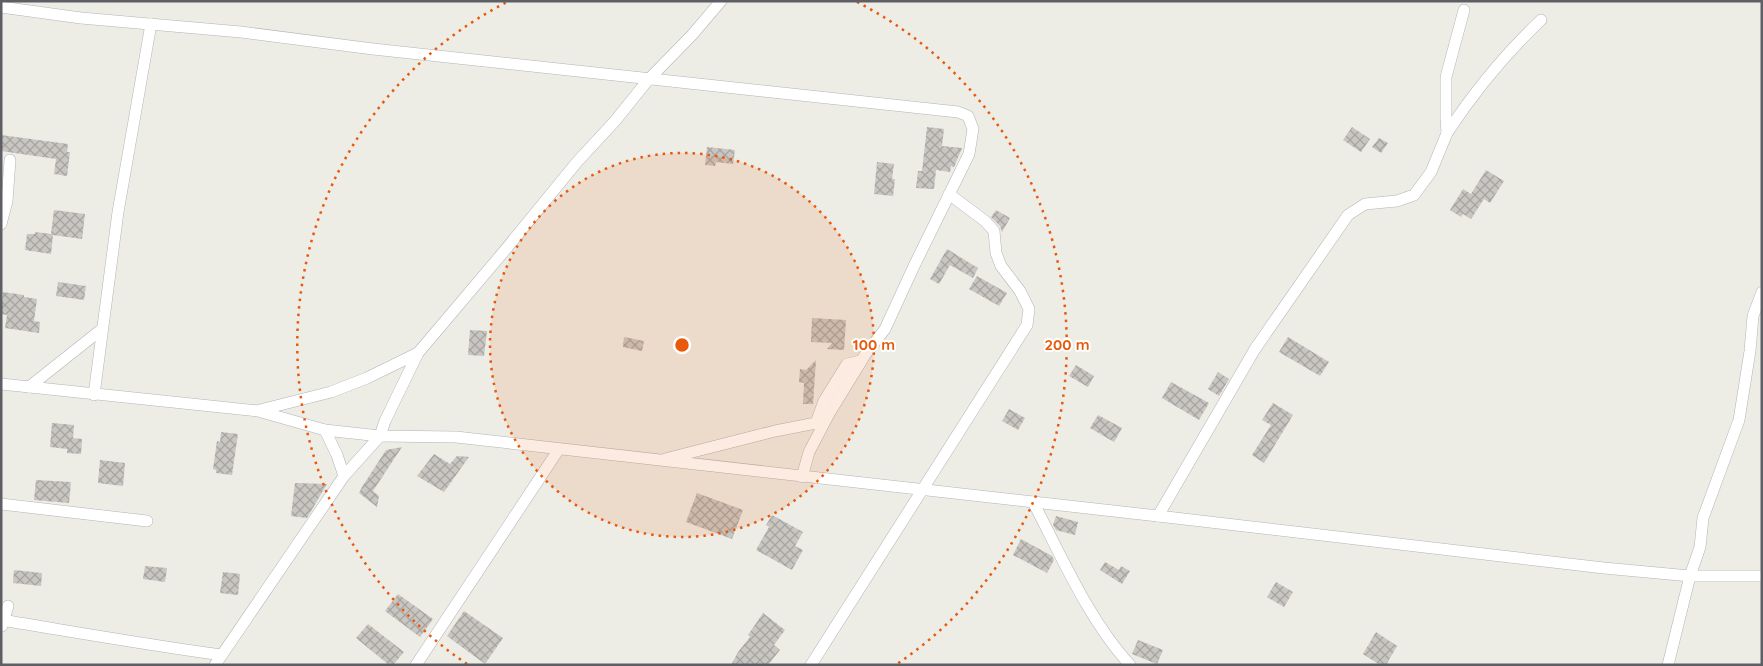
<svg xmlns="http://www.w3.org/2000/svg" width="1763" height="666" font-family="Quicksand,sans-serif">
<style>
.building{fill:url(#building-cross-hatch)}
.lines{fill:none;stroke-linecap:round;stroke-linejoin:round}
.street-casing{stroke:#b2b4b8;stroke-width:12}
.street{stroke:#fff;stroke-width:11}
.ring{fill:none;stroke:#e8590c;stroke-width:2.5;stroke-dasharray:2.5 5}
.centre{fill:#e8590c;stroke:#fff;stroke-width:2.5}
.ring-label{font-size:15px;text-anchor:middle;font-weight:bold;fill:#e8590c;stroke:#fff;stroke-width:4;stroke-linejoin:round;paint-order:stroke}
</style>
<defs>
<pattern id="building-cross-hatch" width="8" height="8" patternUnits="userSpaceOnUse" patternTransform="scale(1.25)"><rect width="8" height="8" fill="#c9c6c2"/><path d="M0 0l8 8M0 8l8-8" fill="none" stroke="#a6a4a1"/></pattern>
</defs>
<rect width="100%" height="100%" fill="#edece5"/>
<g class="building">
<polygon points="927,127 944,129 942,146 962,148 954,167 951,166 950,172 936,170 934,189 916,188 918,171 922,171"/>
<polygon points="1352,127 1370,139 1361,152 1343,140"/>
<polygon points="1,135 68,144 67,152 70,152 67,176 54,174 56,159 1,151"/>
<polygon points="1379,138 1388,143 1381,153 1372,147"/>
<polygon points="707,147 735,150 733,164 716,162 715,166 705,165"/>
<polygon points="877,162 894,164 892,179 895,179 893,196 874,194"/>
<polygon points="1486,170 1504,181 1490,203 1484,199 1471,219 1463,214 1461,217 1450,210 1463,189 1471,194"/>
<polygon points="54,210 85,214 82,239 53,235 51,254 25,250 27,234 35,234 35,232 51,234"/>
<polygon points="996,210 1010,218 1002,232 1000,226 991,217"/>
<polygon points="947,249 978,268 973,278 950,265 939,284 930,279"/>
<polygon points="977,276 1007,293 999,306 969,289"/>
<polygon points="58,282 86,286 84,300 56,296"/>
<polygon points="3,292 24,295 24,297 37,299 34,321 40,322 39,333 5,328 7,315 1,314"/>
<polygon points="812,318 846,320 844,350 827,349 832,343 811,342"/>
<polygon points="470,330 487,331 484,356 468,355"/>
<polygon points="624,337 644,341 642,351 623,347"/>
<polygon points="1288,337 1329,362 1320,376 1279,352"/>
<polygon points="816,360 813,404 803,404 804,383 799,382 800,369 806,370"/>
<polygon points="1076,365 1094,376 1088,387 1069,376"/>
<polygon points="1218,372 1229,379 1219,396 1208,389"/>
<polygon points="1171,382 1209,403 1199,420 1162,398"/>
<polygon points="1273,403 1293,415 1264,463 1252,455 1271,425 1262,420"/>
<polygon points="1009,409 1025,418 1018,430 1002,421"/>
<polygon points="1098,415 1122,428 1114,442 1090,428"/>
<polygon points="52,423 74,425 73,438 82,439 81,454 67,453 67,449 50,447"/>
<polygon points="221,432 238,434 232,475 216,473 216,470 213,469 217,441 220,442"/>
<polygon points="402,447 373,491 379,496 377,507 359,493 362,487 386,450"/>
<polygon points="434,454 450,464 457,456 469,457 444,492 417,476"/>
<polygon points="100,460 125,463 123,486 98,483"/>
<polygon points="36,480 71,482 69,503 34,500"/>
<polygon points="295,483 327,484 307,518 291,516"/>
<polygon points="697,493 743,510 732,539 686,522"/>
<polygon points="772,515 803,532 795,546 803,550 792,570 756,550 769,527 766,525"/>
<polygon points="1056,516 1078,522 1075,535 1056,530 1053,525"/>
<polygon points="1021,539 1052,556 1054,560 1047,573 1013,555"/>
<polygon points="1105,562 1119,570 1121,566 1130,571 1122,584 1100,570"/>
<polygon points="145,566 167,568 165,582 143,579"/>
<polygon points="14,570 42,573 41,586 13,583"/>
<polygon points="223,572 240,574 238,595 220,593"/>
<polygon points="1276,582 1293,592 1284,607 1267,597"/>
<polygon points="398,594 433,619 420,637 385,611"/>
<polygon points="464,611 503,638 485,664 447,636"/>
<polygon points="763,613 785,630 774,645 780,650 768,665 731,665 738,652 750,637 748,635"/>
<polygon points="368,624 404,652 393,665 389,665 356,638"/>
<polygon points="1376,632 1397,646 1386,665 1380,665 1363,654"/>
<polygon points="1138,640 1163,650 1157,664 1132,654"/>
</g>
<g class="lines">
<g class="street-casing">
<g id="street">
<polyline points="1,7 81,18 241,32 373,49 958,112 968,116 973,129 969,154 914,266 885,329 865,355 830,412 809,452 802,477"/>
<path d="M 1447,133 C 1474,92 1505,54 1541,20"/>
<polyline points="1,224 7,201 10,160"/>
<polyline points="1,384 258,411 325,430 380,436 456,437 1158,516 1604,568 1690,576 1762,576"/>
<polyline points="29,387 102,329"/>
<polyline points="94,395 118,212 151,24"/>
<polyline points="260,410 331,392 367,378 418,353 506,249 577,162 615,121 648,80 692,35 721,1"/>
<polyline points="325,430 337,455 344,476"/>
<polyline points="665,459 775,431 816,423 824,401 847,364 861,361"/>
<path d="M 1033,502 C 1062,557 1088,619 1130,665"/>
<polyline points="1,504 147,521"/>
<polyline points="1158,516 1255,349 1348,215 1365,204 1397,201 1414,195 1431,172 1447,133 1446,118 1446,77 1464,10"/>
<path d="M 1,620 C 75,632 148,645 222,655"/>
<polyline points="2,626 8,606"/>
<polyline points="215,665 344,476 380,436 385,421 418,353"/>
<polyline points="416,665 559,449"/>
<polyline points="811,665 1027,325 1029,309 1020,291 1001,266 996,253 994,231 985,221 949,194"/>
<polyline points="1668,665 1690,576 1700,547 1703,518 1739,420 1750,351 1753,316 1762,292"/>
</g>
</g>
<use href="#street" class="street"/>
</g>
<circle cx="682" cy="345" r="192" fill="#e8590c" fill-opacity=".12"/>
<g class="ring">
<circle cx="682" cy="345" r="192"/>
<path d="M467 664A385 385 0 0 1 507 2M857 2A385 385 0 0 1 897 664"/>
</g>
<circle cx="682" cy="345" r="8" class="centre"/>
<g class="ring-label">
<text x="874" y="350">100 m</text>
<text x="1067" y="350">200 m</text>
</g>
<rect width="1763" height="666" fill="none" stroke="#5d5f64" stroke-width="5"/>
</svg>
